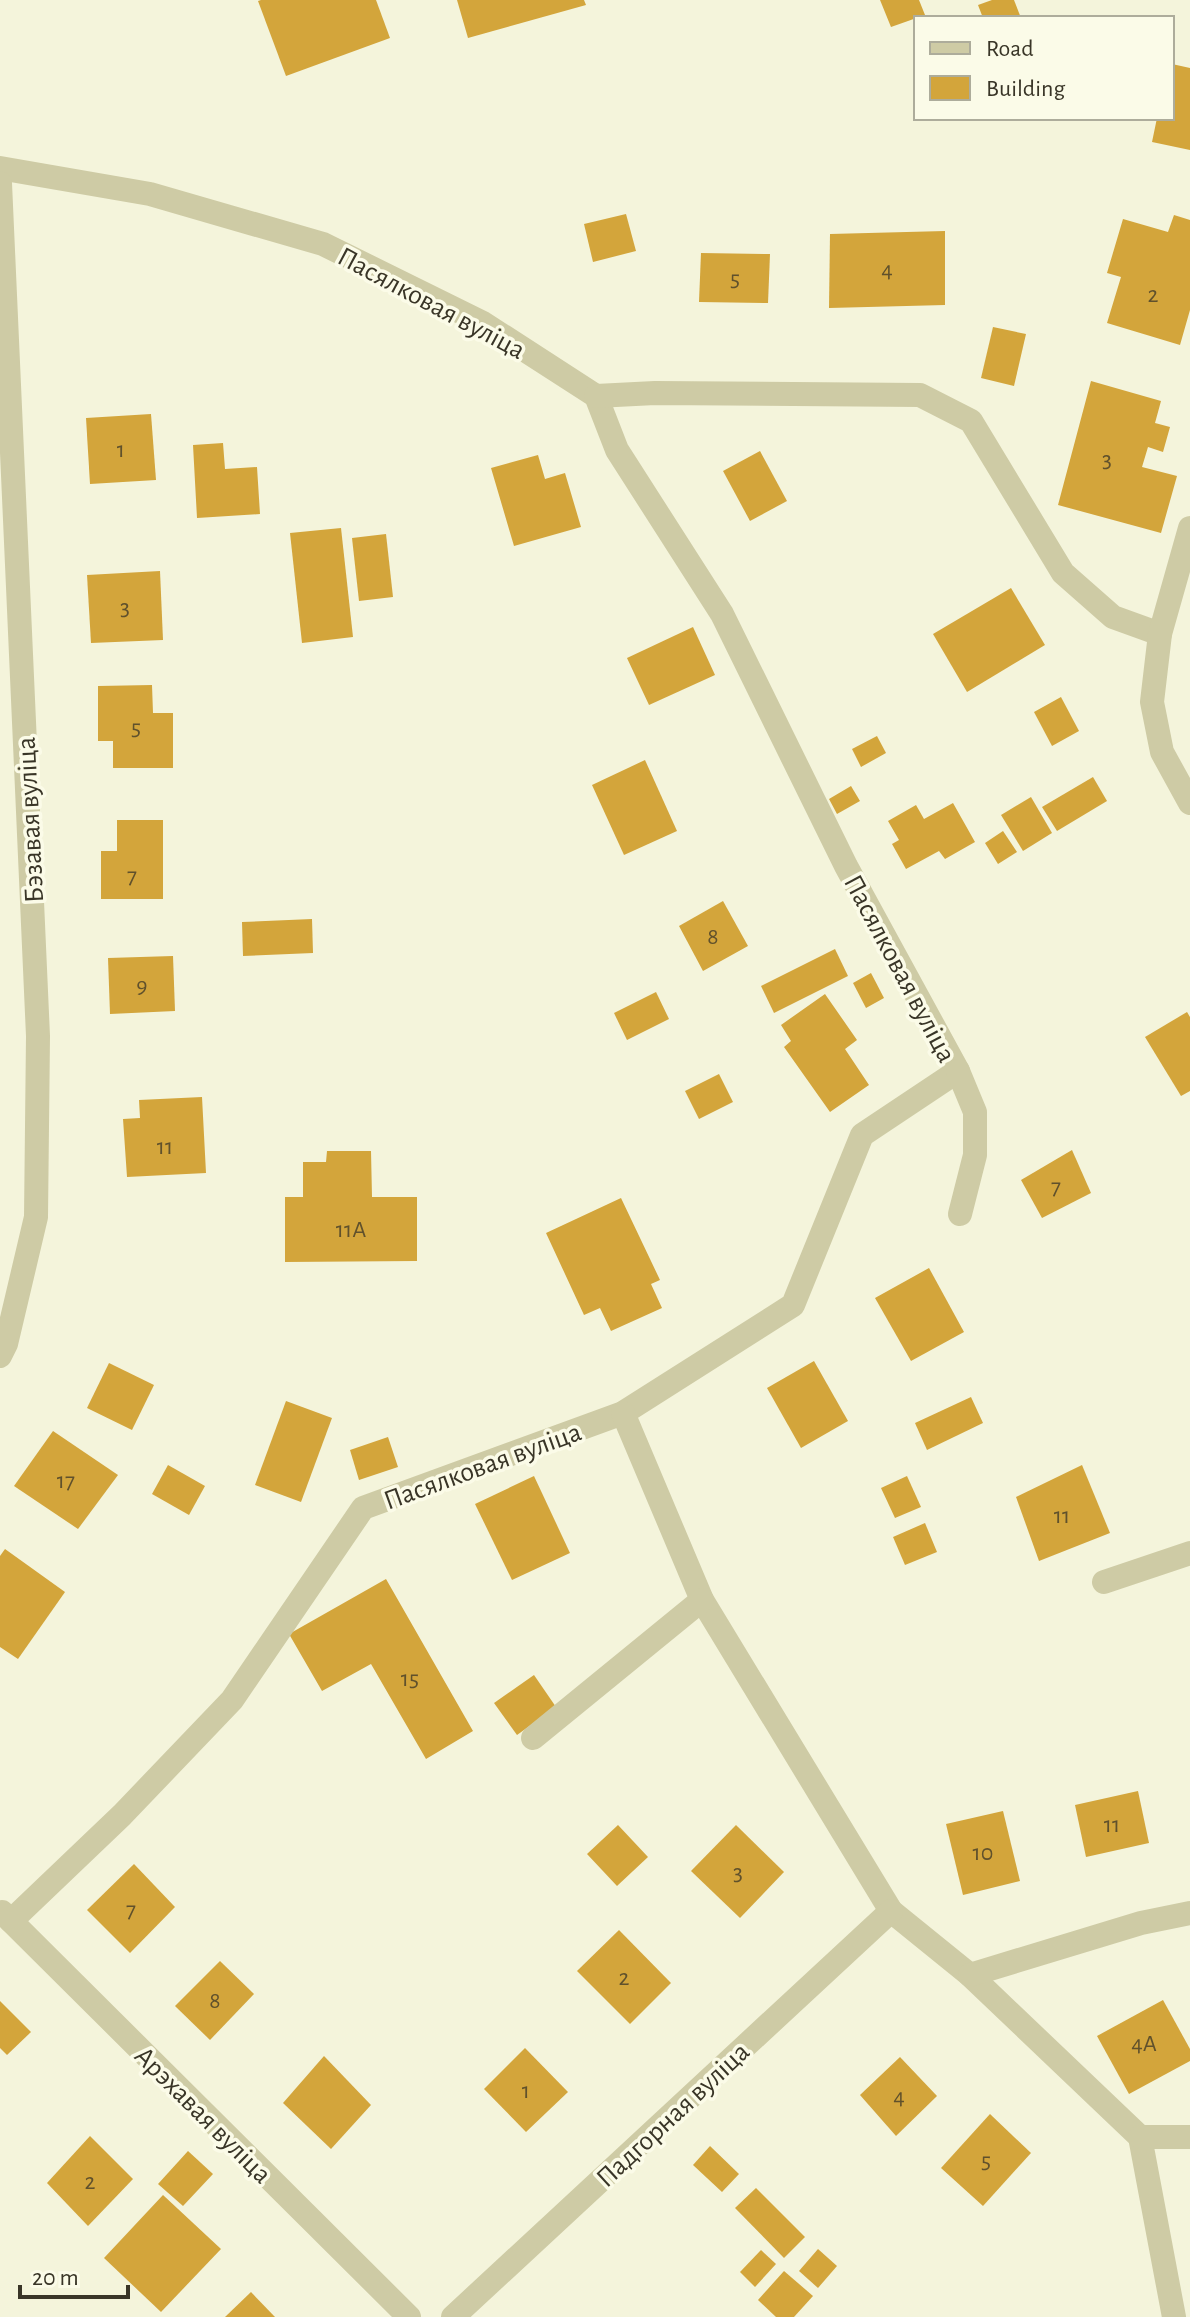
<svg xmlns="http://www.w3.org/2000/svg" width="1190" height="2317" font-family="'Alegreya Sans',sans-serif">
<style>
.building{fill:#d3a53b}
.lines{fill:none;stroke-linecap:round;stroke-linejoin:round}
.minor{stroke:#cecba5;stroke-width:24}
.labels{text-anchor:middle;stroke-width:7;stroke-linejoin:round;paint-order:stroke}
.number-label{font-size:24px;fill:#60512c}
.street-label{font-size:28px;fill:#393527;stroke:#fbfbe8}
</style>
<rect width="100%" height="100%" fill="#f4f4db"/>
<g class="building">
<polygon points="261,0 376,0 390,38 286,76 258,1"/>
<polygon points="457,0 584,0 586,5 468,38"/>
<polygon points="880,0 919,0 925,15 891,27"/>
<polygon points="992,0 1014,0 1021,18 983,18 978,5"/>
<polygon points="1172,64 1190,68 1190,150 1152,142 1157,118 1172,118"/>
<polygon points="626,214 636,251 593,262 584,224"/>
<polygon points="1174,215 1190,220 1190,310 1180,345 1107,323 1121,277 1107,273 1123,219 1168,232"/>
<polygon points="945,231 945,305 829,308 830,234"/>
<polygon points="701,253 770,254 768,303 699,302"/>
<polygon points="993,327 1026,334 1014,386 981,378"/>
<polygon points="1091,381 1161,401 1155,423 1170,427 1163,452 1148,447 1142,467 1177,476 1161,533 1058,505"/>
<polygon points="151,414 156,480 90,484 86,418"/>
<polygon points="223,443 225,469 257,467 260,514 197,518 193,445"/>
<polygon points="760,451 787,501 750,521 723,471"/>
<polygon points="538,455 545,479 565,473 581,527 514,546 491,468"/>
<polygon points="341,528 353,637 302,643 290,533"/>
<polygon points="386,534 393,597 359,601 352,538"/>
<polygon points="160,571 163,640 91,643 87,575"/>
<polygon points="1011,588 1045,645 967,692 933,634"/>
<polygon points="693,627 715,675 649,705 627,658"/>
<polygon points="152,685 153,713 173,713 173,768 113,768 113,741 98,741 98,686"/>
<polygon points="1061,697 1079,731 1052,746 1034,712"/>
<polygon points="877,736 886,753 861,767 852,749"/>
<polygon points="645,760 677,831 624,855 592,785"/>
<polygon points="1093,777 1107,801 1057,831 1042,807"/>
<polygon points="851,786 860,801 837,814 829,799"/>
<polygon points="1031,797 1052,833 1023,851 1001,815"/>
<polygon points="953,803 975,842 945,859 939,851 906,869 892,844 899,840 888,821 916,805 924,819"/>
<polygon points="117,820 163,820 163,899 101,899 101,851 117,851"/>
<polygon points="1003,831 1017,852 998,864 985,843"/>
<polygon points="723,901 748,946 703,971 679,926"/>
<polygon points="312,919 313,953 243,956 242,922"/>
<polygon points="835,949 848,976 774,1013 761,986"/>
<polygon points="173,956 175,1011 110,1014 108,958"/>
<polygon points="871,973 884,998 866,1008 853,983"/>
<polygon points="656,992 669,1019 627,1040 614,1013"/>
<polygon points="825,994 857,1040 845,1049 869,1085 830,1112 784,1047 791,1041 781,1025"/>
<polygon points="1187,1012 1190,1017 1190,1091 1181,1096 1145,1037"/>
<polygon points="719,1074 733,1102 699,1119 685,1091"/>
<polygon points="202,1097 206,1173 127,1177 123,1119 140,1118 139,1100"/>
<polygon points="1072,1150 1091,1193 1042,1218 1021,1180"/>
<polygon points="327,1151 371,1151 372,1197 417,1197 417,1261 285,1262 285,1197 303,1197 303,1162 326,1162"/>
<polygon points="621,1198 660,1280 651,1284 662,1308 611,1331 600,1308 584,1315 546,1233"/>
<polygon points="929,1268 964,1332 911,1361 875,1298"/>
<polygon points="814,1361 848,1421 801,1448 767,1388"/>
<polygon points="109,1363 154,1385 132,1430 87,1408"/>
<polygon points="971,1397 983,1423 927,1450 915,1423"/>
<polygon points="286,1401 332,1418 301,1502 255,1485"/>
<polygon points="53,1431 118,1475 78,1529 14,1486"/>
<polygon points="388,1437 398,1467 359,1480 350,1450"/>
<polygon points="168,1465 205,1486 189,1515 152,1494"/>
<polygon points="1082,1465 1110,1533 1039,1561 1016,1497"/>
<polygon points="534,1476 570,1553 512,1580 475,1504"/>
<polygon points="907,1476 921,1507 895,1518 881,1488"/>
<polygon points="925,1523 937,1552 905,1565 893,1537"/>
<polygon points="5,1549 65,1592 18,1659 0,1647 0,1556"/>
<polygon points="386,1579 473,1731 426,1759 371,1664 322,1691 289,1634"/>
<polygon points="534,1675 556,1707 517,1735 494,1703"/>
<polygon points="1138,1791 1149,1843 1086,1857 1075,1805"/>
<polygon points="1003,1811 1020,1881 963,1895 946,1824"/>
<polygon points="618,1825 648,1857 617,1886 587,1854"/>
<polygon points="736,1825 784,1872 740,1918 691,1871"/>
<polygon points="134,1864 175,1907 130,1953 87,1910"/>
<polygon points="619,1930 671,1983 630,2024 577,1971"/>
<polygon points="220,1961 254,1994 210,2040 175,2006"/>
<polygon points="1163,2000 1190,2049 1190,2061 1129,2094 1097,2036"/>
<polygon points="0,2001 31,2032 7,2055 0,2048"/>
<polygon points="525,2048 568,2092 526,2132 484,2089"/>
<polygon points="324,2056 371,2105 331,2149 283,2103"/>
<polygon points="900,2057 937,2096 896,2136 860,2095"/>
<polygon points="990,2114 1031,2153 983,2206 941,2168"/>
<polygon points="90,2136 133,2179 88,2226 47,2183"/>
<polygon points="710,2146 739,2174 722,2192 693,2165"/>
<polygon points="188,2151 213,2174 183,2206 158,2184"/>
<polygon points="756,2188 805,2237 784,2258 735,2208"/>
<polygon points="163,2195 221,2249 161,2312 104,2258"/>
<polygon points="818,2249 837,2266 818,2288 799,2271"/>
<polygon points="761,2250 776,2264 755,2287 740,2272"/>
<polygon points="784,2271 813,2296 794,2317 776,2317 758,2300"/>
<polygon points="251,2292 275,2317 225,2317"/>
</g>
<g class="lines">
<g class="minor">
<polyline points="0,168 150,194 323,244 483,323 596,396 617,450 722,614 846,866 958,1071 862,1135 793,1305 623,1413 363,1508 232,1700 122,1815 11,1921"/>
<polyline points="0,183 38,1036 36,1217 6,1344 0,1356"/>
<polyline points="596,396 655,393 920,395 971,421 1063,573 1113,617 1160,634"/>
<polyline points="1190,528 1160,634 1152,702 1162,752 1190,803"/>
<polyline points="958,1071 975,1112 975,1155 960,1214"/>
<polyline points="623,1413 702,1600 891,1911 970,1975 1140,2137 1174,2317"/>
<polyline points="1104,1582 1190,1553"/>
<polyline points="533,1738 702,1600"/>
<polyline points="2,1912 409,2317"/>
<polyline points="970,1975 1141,1923 1190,1913"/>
<polyline points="1140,2137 1190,2137"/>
<polyline points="453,2317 891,1911"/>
</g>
</g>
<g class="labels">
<g class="number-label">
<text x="887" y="277">4</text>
<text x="735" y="286">5</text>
<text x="1153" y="302">2</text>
<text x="121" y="457">1</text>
<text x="1107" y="467">3</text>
<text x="125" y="615">3</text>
<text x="136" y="735">5</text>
<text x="132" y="883">7</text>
<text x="713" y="944">8</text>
<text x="142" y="993">9</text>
<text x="165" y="1154">11</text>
<text x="1056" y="1194">7</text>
<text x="351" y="1237">11А</text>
<text x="66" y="1488">17</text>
<text x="1062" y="1523">11</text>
<text x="410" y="1686">15</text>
<text x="1112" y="1832">11</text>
<text x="983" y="1860">10</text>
<text x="738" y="1880">3</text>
<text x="131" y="1917">7</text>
<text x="624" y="1985">2</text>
<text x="215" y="2008">8</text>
<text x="1144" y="2051">4А</text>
<text x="526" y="2098">1</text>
<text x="899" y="2104">4</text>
<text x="986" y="2168">5</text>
<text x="90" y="2189">2</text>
</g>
<g class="street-label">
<text transform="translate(432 302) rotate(28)" y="10">Пасялковая вуліца</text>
<text transform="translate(29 820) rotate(-93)" y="10">Бэзавая вуліца</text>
<text transform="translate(901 968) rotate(62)" y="10">Пасялковая вуліца</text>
<text transform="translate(482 1465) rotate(-20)" y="10">Пасялковая вуліца</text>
<text transform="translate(204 2114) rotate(45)" y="10">Арэхавая вуліца</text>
<text transform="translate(672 2114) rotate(-43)" y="10">Падгорная вуліца</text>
</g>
</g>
<rect x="914" y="16" width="260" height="104" fill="#fbfbe8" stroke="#adac9b" stroke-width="2"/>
<rect x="930" y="42" width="40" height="12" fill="#cecba5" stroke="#adac9b" stroke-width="2"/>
<text x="986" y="56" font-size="24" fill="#393527">Road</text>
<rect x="930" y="76" width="40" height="24" fill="#d3a53b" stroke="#adac9b" stroke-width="2"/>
<text x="986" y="96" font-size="24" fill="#393527">Building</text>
<path d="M20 2285v12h108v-12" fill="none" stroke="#393527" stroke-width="4"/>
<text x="32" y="2285" font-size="24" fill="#393527" stroke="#fbfbe8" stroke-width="6" paint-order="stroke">20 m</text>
</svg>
